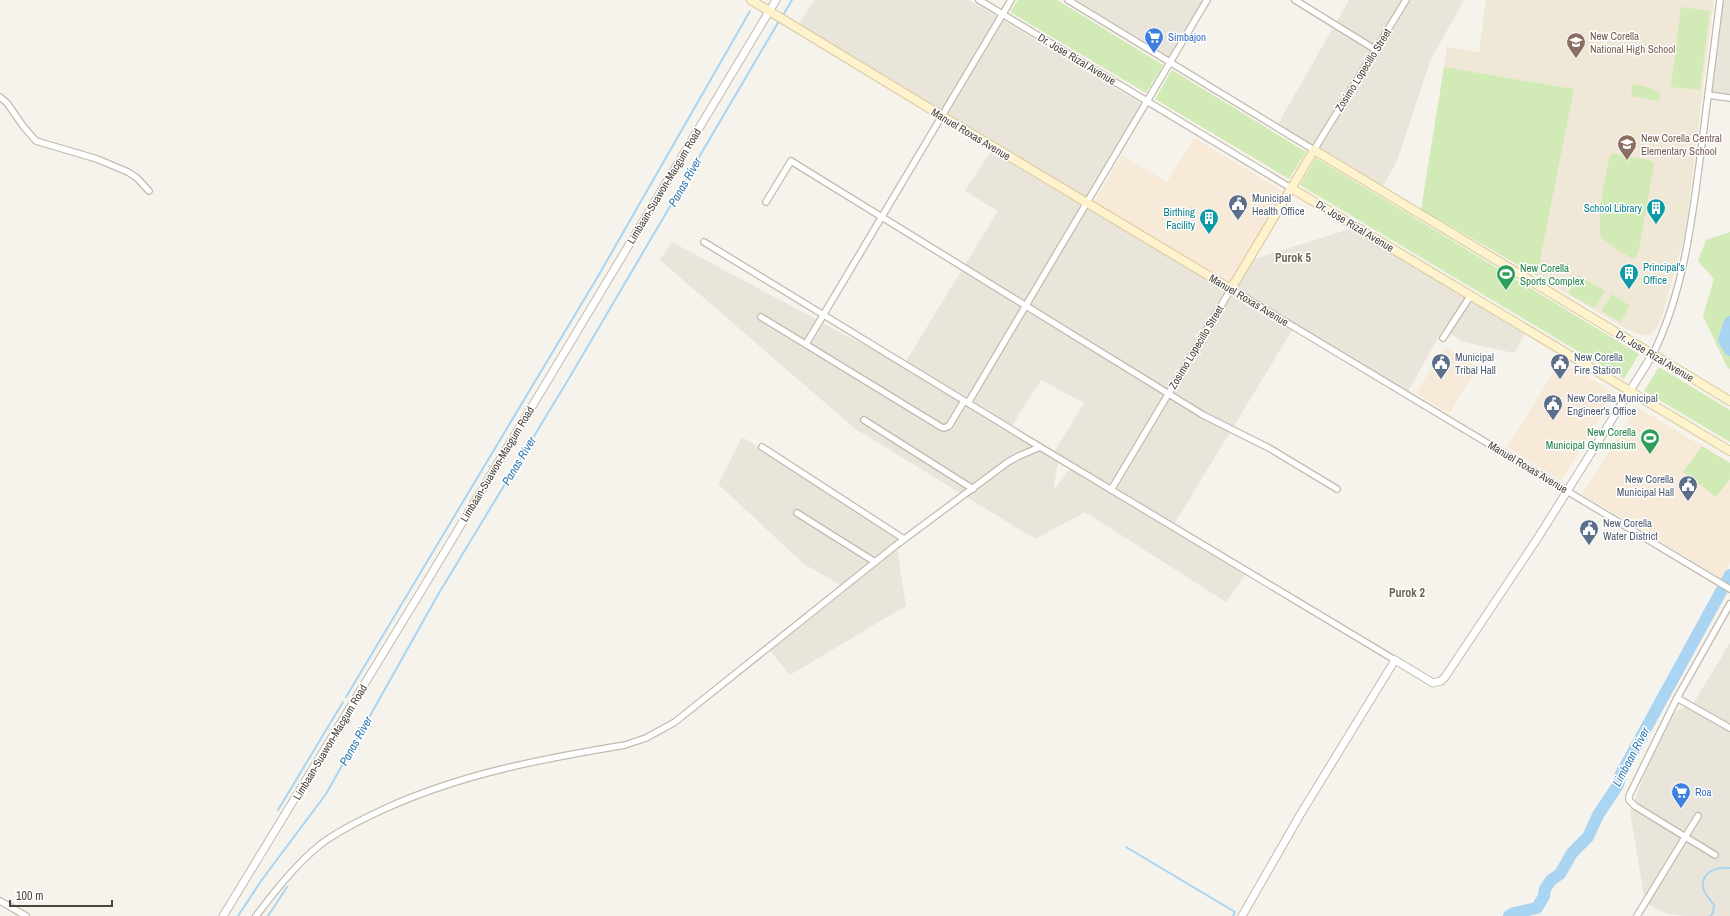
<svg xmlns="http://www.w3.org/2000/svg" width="1730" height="916" font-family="'Archivo Narrow',sans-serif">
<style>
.residential{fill:#eae5da;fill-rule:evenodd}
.commercial{fill:#f7ead8}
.education{fill:#efe8d6}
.green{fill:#d2eab5}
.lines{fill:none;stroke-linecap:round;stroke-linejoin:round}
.stream{stroke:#a9d4f2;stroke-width:2}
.river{stroke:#a9d4f2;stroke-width:12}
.minor-casing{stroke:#c2bbae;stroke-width:8}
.tertiary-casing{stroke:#c2bbae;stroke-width:9}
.secondary-casing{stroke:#d6c79b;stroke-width:10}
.minor{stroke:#fff;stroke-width:5.5}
.tertiary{stroke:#fff;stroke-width:7}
.secondary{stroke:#fff3cd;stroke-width:8}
.labels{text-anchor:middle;stroke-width:3;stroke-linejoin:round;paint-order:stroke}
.education-label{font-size:11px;fill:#785e54;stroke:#fff;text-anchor:start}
.shop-label{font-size:11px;fill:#366cbe;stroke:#fff;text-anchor:start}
.street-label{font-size:11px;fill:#4b4439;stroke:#fff}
.service-label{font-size:11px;fill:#4e5e75;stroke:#fff;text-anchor:start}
.culture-label{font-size:11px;fill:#0d838f;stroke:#fff;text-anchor:end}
.leisure-label{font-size:11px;fill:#27864d;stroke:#fff;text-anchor:start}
.water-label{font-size:12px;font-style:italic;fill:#2e7ab2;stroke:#fff}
.neighbourhood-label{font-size:12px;font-weight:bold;fill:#6e6250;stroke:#fff}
</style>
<rect width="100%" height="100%" fill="#f6f3ec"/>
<g class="residential">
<path d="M 814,0 L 969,0 L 1145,106 L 1086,203 L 1231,288 L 1248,261 L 1359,226 L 1529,327 L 1514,353 L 1464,342 L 1443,329 L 1408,391 L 1294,327 L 1173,526 L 1248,571 L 1226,602 L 1085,512 L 1035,539 L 854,428 L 660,260 L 672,242 L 903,366 L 998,211 L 965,191 L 995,145 L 799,24 ZM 1041,380 L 1084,403 L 1053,454 L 1009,430 ZM 1059,458 L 1072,466 L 1053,491 Z"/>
<polygon points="1074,0 1208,0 1172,61"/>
<polygon points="1349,0 1464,0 1430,61 1397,161 1382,188 1278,124"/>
<polygon points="1722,0 1730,0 1730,97 1709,94"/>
<polygon points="742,437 895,535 906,606 790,675 770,651 848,589 804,564 718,484"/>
<polygon points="1730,643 1730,916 1687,916 1667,914 1645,902 1630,812 1668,714 1693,704"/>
</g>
<g class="commercial">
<polygon points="1194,138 1284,192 1230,282 1094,202 1122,155 1167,182"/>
<polygon points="1445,347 1478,367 1449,414 1416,393"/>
<polygon points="1561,360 1614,393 1561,481 1507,447"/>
<polygon points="1637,407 1730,463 1730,563 1721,578 1582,494"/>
</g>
<polygon class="education" points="1486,0 1714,0 1685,234 1661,319 1656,329 1651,334 1644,336 1628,330 1537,276 1574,89 1444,67 1447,47 1479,52"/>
<g class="green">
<polygon points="1018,0 1057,0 1163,65 1146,93 1010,12"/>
<polygon points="1681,7 1710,11 1700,90 1671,87"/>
<polygon points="1444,67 1574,89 1537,276 1421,209"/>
<polygon points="1172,70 1306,152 1289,179 1155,99"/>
<path d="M 1633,84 C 1641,85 1653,89 1660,93 L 1659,101 L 1631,96 Z"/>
<path d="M 1612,153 L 1649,160 L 1654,164 L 1638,254 L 1634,259 C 1627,256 1604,242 1601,236 C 1596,225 1606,163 1612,153 Z"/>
<polygon points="1316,158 1639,354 1624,379 1300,185"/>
<polygon points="1730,232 1730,369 1727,367 1703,316 1714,279 1698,261 1706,240"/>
<polygon points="1578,275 1605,291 1594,308 1568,293"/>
<polygon points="1612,294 1630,306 1620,322 1601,311"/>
<polygon points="1659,367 1730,410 1730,442 1644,391"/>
<polygon points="1702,446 1730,463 1730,479 1716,497 1683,472"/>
</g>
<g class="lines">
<g class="stream">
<polyline points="782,17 792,0"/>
<polyline points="346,697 597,278 750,11"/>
<polyline points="278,810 343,702"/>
<polyline points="1126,847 1235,912 1233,916"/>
<polyline points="238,916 261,881 326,794 439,593 568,380 779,21"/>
<polyline points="268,916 287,887"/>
<path d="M 1710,916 L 1713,913 L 1714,905 C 1710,900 1705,894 1703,888 C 1701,871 1717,867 1730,868"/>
</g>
<g class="river">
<polyline points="1730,322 1724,340 1730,350"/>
<polyline points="1509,916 1514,913 1537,908 1544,896 1545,889 1551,880 1560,874 1572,853 1588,837 1598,815 1618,785 1621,774 1730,575"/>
</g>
<g class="minor-casing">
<g id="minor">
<polyline points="979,0 1291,188"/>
<polyline points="1068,0 1314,150 1406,0"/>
<polyline points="1295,0 1376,50"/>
<polyline points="1708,95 1730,98"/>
<polyline points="0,97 7,103 23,126 36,141 97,159 128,172 137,178 149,191"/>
<polyline points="766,202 791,161 1203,415 1269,448 1337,489"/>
<polyline points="704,242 1040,447 1395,660"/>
<polyline points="761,317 941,427 944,428 949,426 964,401"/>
<polyline points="1443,338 1471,295"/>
<polyline points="806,344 1011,0"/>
<path d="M 1653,354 C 1684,291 1692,220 1701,151 C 1707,101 1714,50 1720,0"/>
<polyline points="968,403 1207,0"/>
<polyline points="864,420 973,489"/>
<polyline points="762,447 904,539"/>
<polyline points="1111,490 1231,289 1730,589"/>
<polyline points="797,513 875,562"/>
<polyline points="1677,698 1730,728"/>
<polyline points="1715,855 1635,806 1629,800 1629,796 1677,698 1730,604"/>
<polyline points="0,901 26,916"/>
<path d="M 256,916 C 275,891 296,864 321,844 C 340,830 361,820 382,810 C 460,774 541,759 625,745 L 646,738 L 675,722 L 895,546 L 1008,462 L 1019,456 L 1040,447"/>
<polyline points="1637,916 1698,816"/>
</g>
</g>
<g class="tertiary-casing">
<g id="tertiary">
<polyline points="223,916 420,593 776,0"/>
<polyline points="1242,916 1300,815 1395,660 1433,683 1441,681 1445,677 1539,536 1653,354"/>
</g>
</g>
<g class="secondary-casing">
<g id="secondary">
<polyline points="751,0 942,116 1231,289 1314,150 1730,401"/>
<polyline points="1291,188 1730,451"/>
</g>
</g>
<use href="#minor" class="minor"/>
<use href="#tertiary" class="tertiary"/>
<use href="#secondary" class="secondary"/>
</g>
<defs>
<g id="supermarket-pin" transform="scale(1)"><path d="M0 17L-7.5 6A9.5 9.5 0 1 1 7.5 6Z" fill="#3f7fe0" stroke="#fff"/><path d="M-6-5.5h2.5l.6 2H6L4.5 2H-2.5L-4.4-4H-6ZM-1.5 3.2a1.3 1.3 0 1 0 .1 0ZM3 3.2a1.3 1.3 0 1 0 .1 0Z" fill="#fff"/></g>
<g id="school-pin" transform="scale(1)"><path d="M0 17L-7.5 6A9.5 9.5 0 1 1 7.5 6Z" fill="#8d6e63" stroke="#fff"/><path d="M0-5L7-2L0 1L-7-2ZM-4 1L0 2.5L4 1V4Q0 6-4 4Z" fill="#fff"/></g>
<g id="civic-pin" transform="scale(1)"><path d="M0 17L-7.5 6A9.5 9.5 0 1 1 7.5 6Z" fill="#5c6f8a" stroke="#fff"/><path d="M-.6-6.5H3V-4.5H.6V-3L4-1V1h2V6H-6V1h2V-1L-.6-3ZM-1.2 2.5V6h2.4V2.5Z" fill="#fff"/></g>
<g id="building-pin" transform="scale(1)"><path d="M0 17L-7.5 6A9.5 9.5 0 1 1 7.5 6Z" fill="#0f9aa8" stroke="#fff"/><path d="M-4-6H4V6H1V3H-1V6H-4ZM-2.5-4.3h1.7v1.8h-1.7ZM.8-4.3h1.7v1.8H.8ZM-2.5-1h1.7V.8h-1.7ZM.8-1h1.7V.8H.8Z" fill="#fff"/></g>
<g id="stadium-pin" transform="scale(1)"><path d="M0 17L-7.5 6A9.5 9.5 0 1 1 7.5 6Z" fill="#2e9e5b" stroke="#fff"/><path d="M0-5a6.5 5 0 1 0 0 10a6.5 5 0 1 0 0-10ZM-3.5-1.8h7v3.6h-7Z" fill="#fff"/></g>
</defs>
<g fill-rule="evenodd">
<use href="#supermarket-pin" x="1154" y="37"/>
<use href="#school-pin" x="1576" y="42"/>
<use href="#school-pin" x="1627" y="144"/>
<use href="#civic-pin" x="1238" y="204"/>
<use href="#building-pin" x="1656" y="208"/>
<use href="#building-pin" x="1209" y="218"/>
<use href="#building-pin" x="1629" y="273"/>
<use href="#stadium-pin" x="1506" y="274"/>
<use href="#civic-pin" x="1441" y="363"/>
<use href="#civic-pin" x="1560" y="363"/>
<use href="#civic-pin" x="1553" y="404"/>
<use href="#stadium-pin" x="1650" y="438"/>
<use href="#civic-pin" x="1688" y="485"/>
<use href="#civic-pin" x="1589" y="529"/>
<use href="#supermarket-pin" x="1681" y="792"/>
</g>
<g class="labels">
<g class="education-label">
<text x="1590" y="40">New Corella<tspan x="1590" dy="13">National High School</tspan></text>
<text x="1641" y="142">New Corella Central<tspan x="1641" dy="13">Elementary School</tspan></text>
</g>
<g class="shop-label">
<text x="1168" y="41">Simbajon</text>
<text x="1695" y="796">Roa</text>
</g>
<g class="street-label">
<text transform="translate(1077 59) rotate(31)" y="4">Dr. Jose Rizal Avenue</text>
<text transform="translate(1363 70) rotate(-58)" y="4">Zosimo Lopecillo Street</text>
<text transform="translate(971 134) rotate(31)" y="4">Manuel Roxas Avenue</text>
<text transform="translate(664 186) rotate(-59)" y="4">Limbaan-Suawon-Macgum Road</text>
<text transform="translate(1355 226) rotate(31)" y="4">Dr. Jose Rizal Avenue</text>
<text transform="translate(1249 300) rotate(31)" y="4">Manuel Roxas Avenue</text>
<text transform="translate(1196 347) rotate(-59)" y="4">Zosimo Lopecillo Street</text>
<text transform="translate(1655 356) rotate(31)" y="4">Dr. Jose Rizal Avenue</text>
<text transform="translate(497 464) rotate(-59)" y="4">Limbaan-Suawon-Macgum Road</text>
<text transform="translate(1528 467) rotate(31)" y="4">Manuel Roxas Avenue</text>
<text transform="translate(330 742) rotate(-59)" y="4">Limbaan-Suawon-Macgum Road</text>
</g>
<g class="service-label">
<text x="1252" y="202">Municipal<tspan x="1252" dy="13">Health Office</tspan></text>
<text x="1455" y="361">Municipal<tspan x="1455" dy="13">Tribal Hall</tspan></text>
<text x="1574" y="361">New Corella<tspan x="1574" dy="13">Fire Station</tspan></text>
<text x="1567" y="402">New Corella Municipal<tspan x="1567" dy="13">Engineer's Office</tspan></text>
<text x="1674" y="483" text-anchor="end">New Corella<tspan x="1674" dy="13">Municipal Hall</tspan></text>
<text x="1603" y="527">New Corella<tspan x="1603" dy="13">Water District</tspan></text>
</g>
<g class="culture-label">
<text x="1642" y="212">School Library</text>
<text x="1195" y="216">Birthing<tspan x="1195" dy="13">Facility</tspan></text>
<text x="1643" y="271" text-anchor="start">Principal's<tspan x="1643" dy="13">Office</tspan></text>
</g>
<g class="leisure-label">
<text x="1520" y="272">New Corella<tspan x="1520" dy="13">Sports Complex</tspan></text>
<text x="1636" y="436" text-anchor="end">New Corella<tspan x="1636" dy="13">Municipal Gymnasium</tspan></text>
</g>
<g class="water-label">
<text transform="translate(685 182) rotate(-60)" y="4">Panas River</text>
<text transform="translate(519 461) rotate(-59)" y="4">Panas River</text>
<text transform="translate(356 741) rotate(-61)" y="4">Panas River</text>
<text transform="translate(1631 757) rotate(-62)" y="4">Limbaan River</text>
</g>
<g class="neighbourhood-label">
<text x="1293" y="262">Purok 5</text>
<text x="1407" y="597">Purok 2</text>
</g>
</g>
<path d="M10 900v6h102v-6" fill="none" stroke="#4b4439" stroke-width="2"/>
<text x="16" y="900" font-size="12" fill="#4b4439" stroke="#ffffff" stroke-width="3" paint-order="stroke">100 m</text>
</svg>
